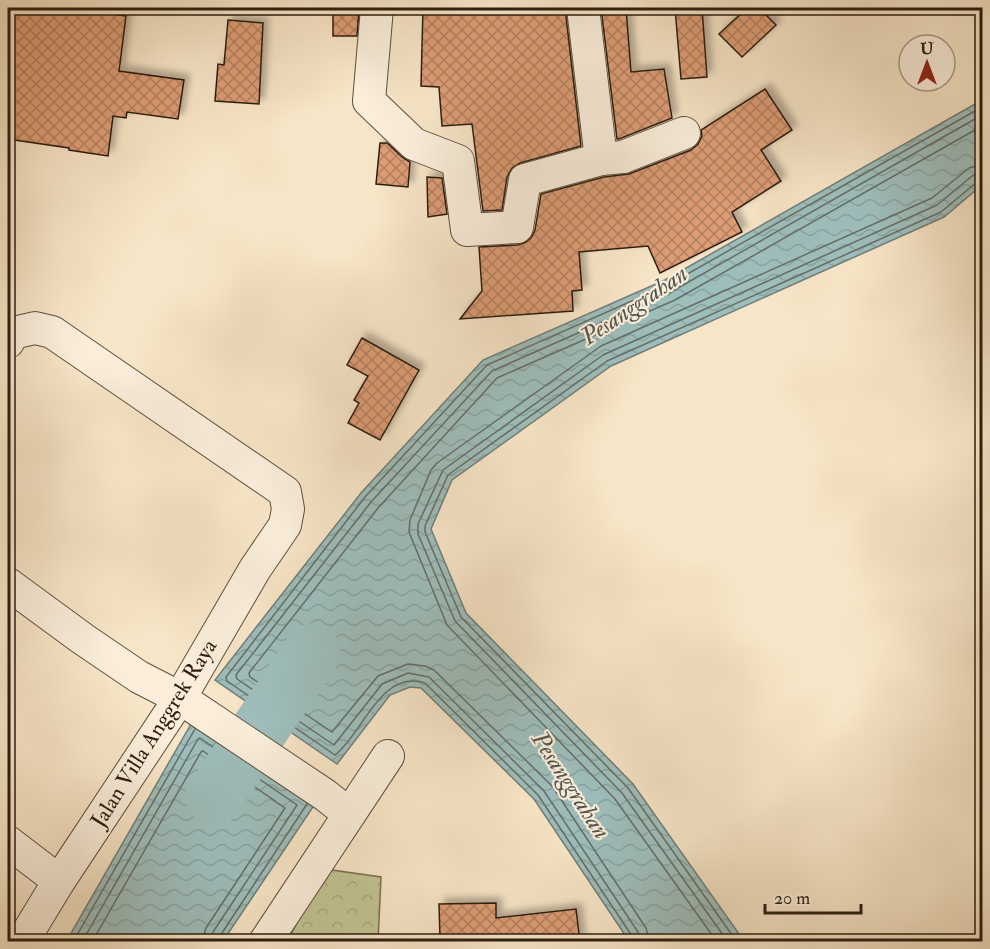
<svg xmlns="http://www.w3.org/2000/svg" width="990" height="949" font-family="'IM FELL Double Pica',serif">
<style>
.forest{fill:url(#forest-crowns);stroke:#767052;stroke-width:1.5}
.water{fill:url(#water-waves);stroke:#707e78;stroke-width:1.5}
.lines{fill:none;stroke-linecap:round;stroke-linejoin:round}
.shore{stroke:#646e66;stroke-width:1.5}
.river{stroke:#9ebebc;stroke-width:57}
.building{fill:url(#building-cross-hatch);stroke:#2b1e11;stroke-width:1.5;filter:url(#shadow)}
.street-casing{stroke:#5e503e;stroke-width:34}
.street{stroke:#faeedb;stroke-width:32}
.labels{text-anchor:middle;stroke-width:4.5;stroke-linejoin:round;paint-order:stroke}
.street-label{font-size:22px;fill:#2b1e11;stroke:#faeedb}
.water-label{font-size:24px;font-style:italic;fill:#53564d;stroke:#faeedb}
</style>
<defs>
<pattern id="forest-crowns" width="20" height="18" patternUnits="userSpaceOnUse" patternTransform="scale(1.5)"><rect width="20" height="18" fill="#c2c392"/><path d="M2 6a3 3 0 1 1 6 0M12 15a3 3 0 1 1 6 0" fill="none" stroke="#a7a77d"/></pattern>
<pattern id="water-waves" width="16" height="10" patternUnits="userSpaceOnUse" patternTransform="scale(1.5)"><rect width="16" height="10" fill="#9ebebc"/><path d="M0 5q4-4 8 0t8 0" fill="none" stroke="#88a3a1"/></pattern>
<pattern id="building-cross-hatch" width="8" height="8" patternUnits="userSpaceOnUse" patternTransform="scale(1.5)"><rect width="8" height="8" fill="#dc9c74"/><path d="M0 0l8 8M0 8l8-8" fill="none" stroke="#b37f5e"/></pattern>
<filter id="shadow"><feDropShadow dx="5.5" dy="-5.5" stdDeviation="3" flood-color="#0004"/></filter>
</defs>
<rect width="100%" height="100%" fill="#f7e5c7"/>
<filter id="stains"><feTurbulence type="fractalNoise" baseFrequency=".00333" numOctaves="4"/><feColorMatrix values="0 0 0 0 .2 0 0 0 0 .09 0 0 0 0 .02 0 0 0 .5 -.17"/></filter>
<radialGradient id="worn" r=".72"><stop offset=".6" stop-color="#630" stop-opacity="0"/><stop offset="1" stop-color="#630" stop-opacity=".3"/></radialGradient>
<polygon class="forest" points="325,869 381,877 378,941 287,942"/>
<g class="water">
<polygon points="982,100 982,185 944,217 611,366 452,480 431,529 466,613 633,784 744,941 629,941 534,799 421,688 410,687 390,695 337,764 215,680 361,493 483,360 665,280"/>
<polygon points="195,717 317,801 223,941 66,942"/>
</g>
<g class="lines">
<g class="shore">
<polyline points="73,942 195,729"/>
<polyline points="82,942 198,739 200,738 297,805 213,932 211,942"/>
<polyline points="92,942 201,752 203,751 285,808 206,928 202,942"/>
<polyline points="219,942 220,936 307,804"/>
<path d="M 633,942 L 632,936 L 538,795 L 425,683 C 380,669 363,734 335,755 L 227,681 L 226,677 L 365,497 L 487,365 L 668,285 L 982,107"/>
<polyline points="641,942 638,932 544,791 429,677 408,673 382,684 334,745 237,679 236,675 371,502 492,371 671,292 982,115"/>
<polyline points="650,942 646,928 552,786 434,670 425,666 408,664 378,676 332,732 250,677 249,673 378,508 497,378 675,300 982,126"/>
<polyline points="717,942 615,799 447,625 409,532 410,520 431,470 437,463 601,346 932,198 969,168 982,164"/>
<polyline points="728,942 622,793 455,621 418,534 418,524 443,470 603,355 937,205 972,176 982,173"/>
<polyline points="737,942 628,788 461,617 425,532 425,526 448,475 607,361 941,212 977,182 982,181"/>
</g>
<polyline class="river" points="214,797 312,652"/>
</g>
<g class="building">
<polygon points="8,8 90,8 89,11 126,16 119,71 184,80 178,119 127,112 126,118 113,116 108,156 69,150 69,148 8,139"/>
<polygon points="333,8 359,8 357,36 333,36"/>
<polygon points="423,8 565,8 581,146 520,163 512,168 507,177 502,210 483,211 472,124 442,126 439,87 421,86"/>
<polygon points="601,8 626,8 631,72 664,69 672,118 619,139 617,139"/>
<polygon points="675,8 702,8 707,77 681,79"/>
<polygon points="747,8 759,8 776,25 742,57 719,34"/>
<polygon points="228,20 263,23 259,104 215,101 218,64 224,65"/>
<polygon points="765,89 792,130 761,150 781,181 732,212 742,232 660,273 648,246 579,252 582,290 572,291 573,311 460,319 482,291 479,247 518,245 526,242 531,238 535,230 541,194 604,177 629,174 691,150 698,144 702,136 701,130"/>
<polygon points="380,143 387,143 402,157 410,162 408,187 376,184"/>
<polygon points="427,177 442,178 447,214 428,217"/>
<polygon points="362,338 419,370 380,440 348,423 359,403 354,400 368,376 347,365"/>
<polygon points="496,903 496,918 576,909 580,942 491,942 490,938 440,939 439,904"/>
</g>
<g class="lines">
<g class="street-casing">
<g id="street">
<polyline points="377,8 369,101 414,144 458,161 467,230 517,227 525,180 601,159"/>
<polyline points="583,8 601,159 623,157 684,133"/>
<polyline points="8,342 13,333 35,328 52,332 285,492 288,509 285,525 255,569 180,698 59,881 22,942"/>
<polyline points="8,584 83,639 139,677 180,698 325,795 349,814"/>
<polyline points="8,842 59,881"/>
<polyline points="265,942 388,756"/>
</g>
</g>
<use href="#street" class="street"/>
</g>
<g class="labels">
<g class="street-label">
<text transform="translate(153 733) rotate(-58)" y="8">Jalan Villa Anggrek Raya</text>
</g>
<g class="water-label">
<text transform="translate(634 305) rotate(-34)" y="8">Pesanggrahan</text>
<text transform="translate(571 785) rotate(57)" y="8">Pesanggrahan</text>
</g>
</g>
<rect width="990" height="949" fill="none" stroke="#f7e5c7" stroke-width="30"/>
<rect x="9" y="9" width="972" height="931" fill="none" stroke="#2b1e11" stroke-width="3"/>
<rect x="15" y="15" width="960" height="919" fill="none" stroke="#2b1e11" stroke-width="1.5"/>
<g transform="translate(927 63)"><circle r="28" fill="#faeedb" stroke="#a79b8a" stroke-width="1.5"/>
<path d="M0-4.5L10 22L0 15L-10 22Z" fill="#8f2418"/>
<text y="-9" font-size="16" font-weight="bold" text-anchor="middle" fill="#2b1e11">U</text>
</g>
<path d="M765 904v9h96v-9" fill="none" stroke="#2b1e11" stroke-width="3"/>
<text x="774" y="904" font-size="18" fill="#2b1e11" stroke="#faeedb" stroke-width="4.5" paint-order="stroke">20 m</text>
<rect width="100%" height="100%" filter="url(#stains)"/>
<rect width="100%" height="100%" fill="url(#worn)"/>
</svg>
